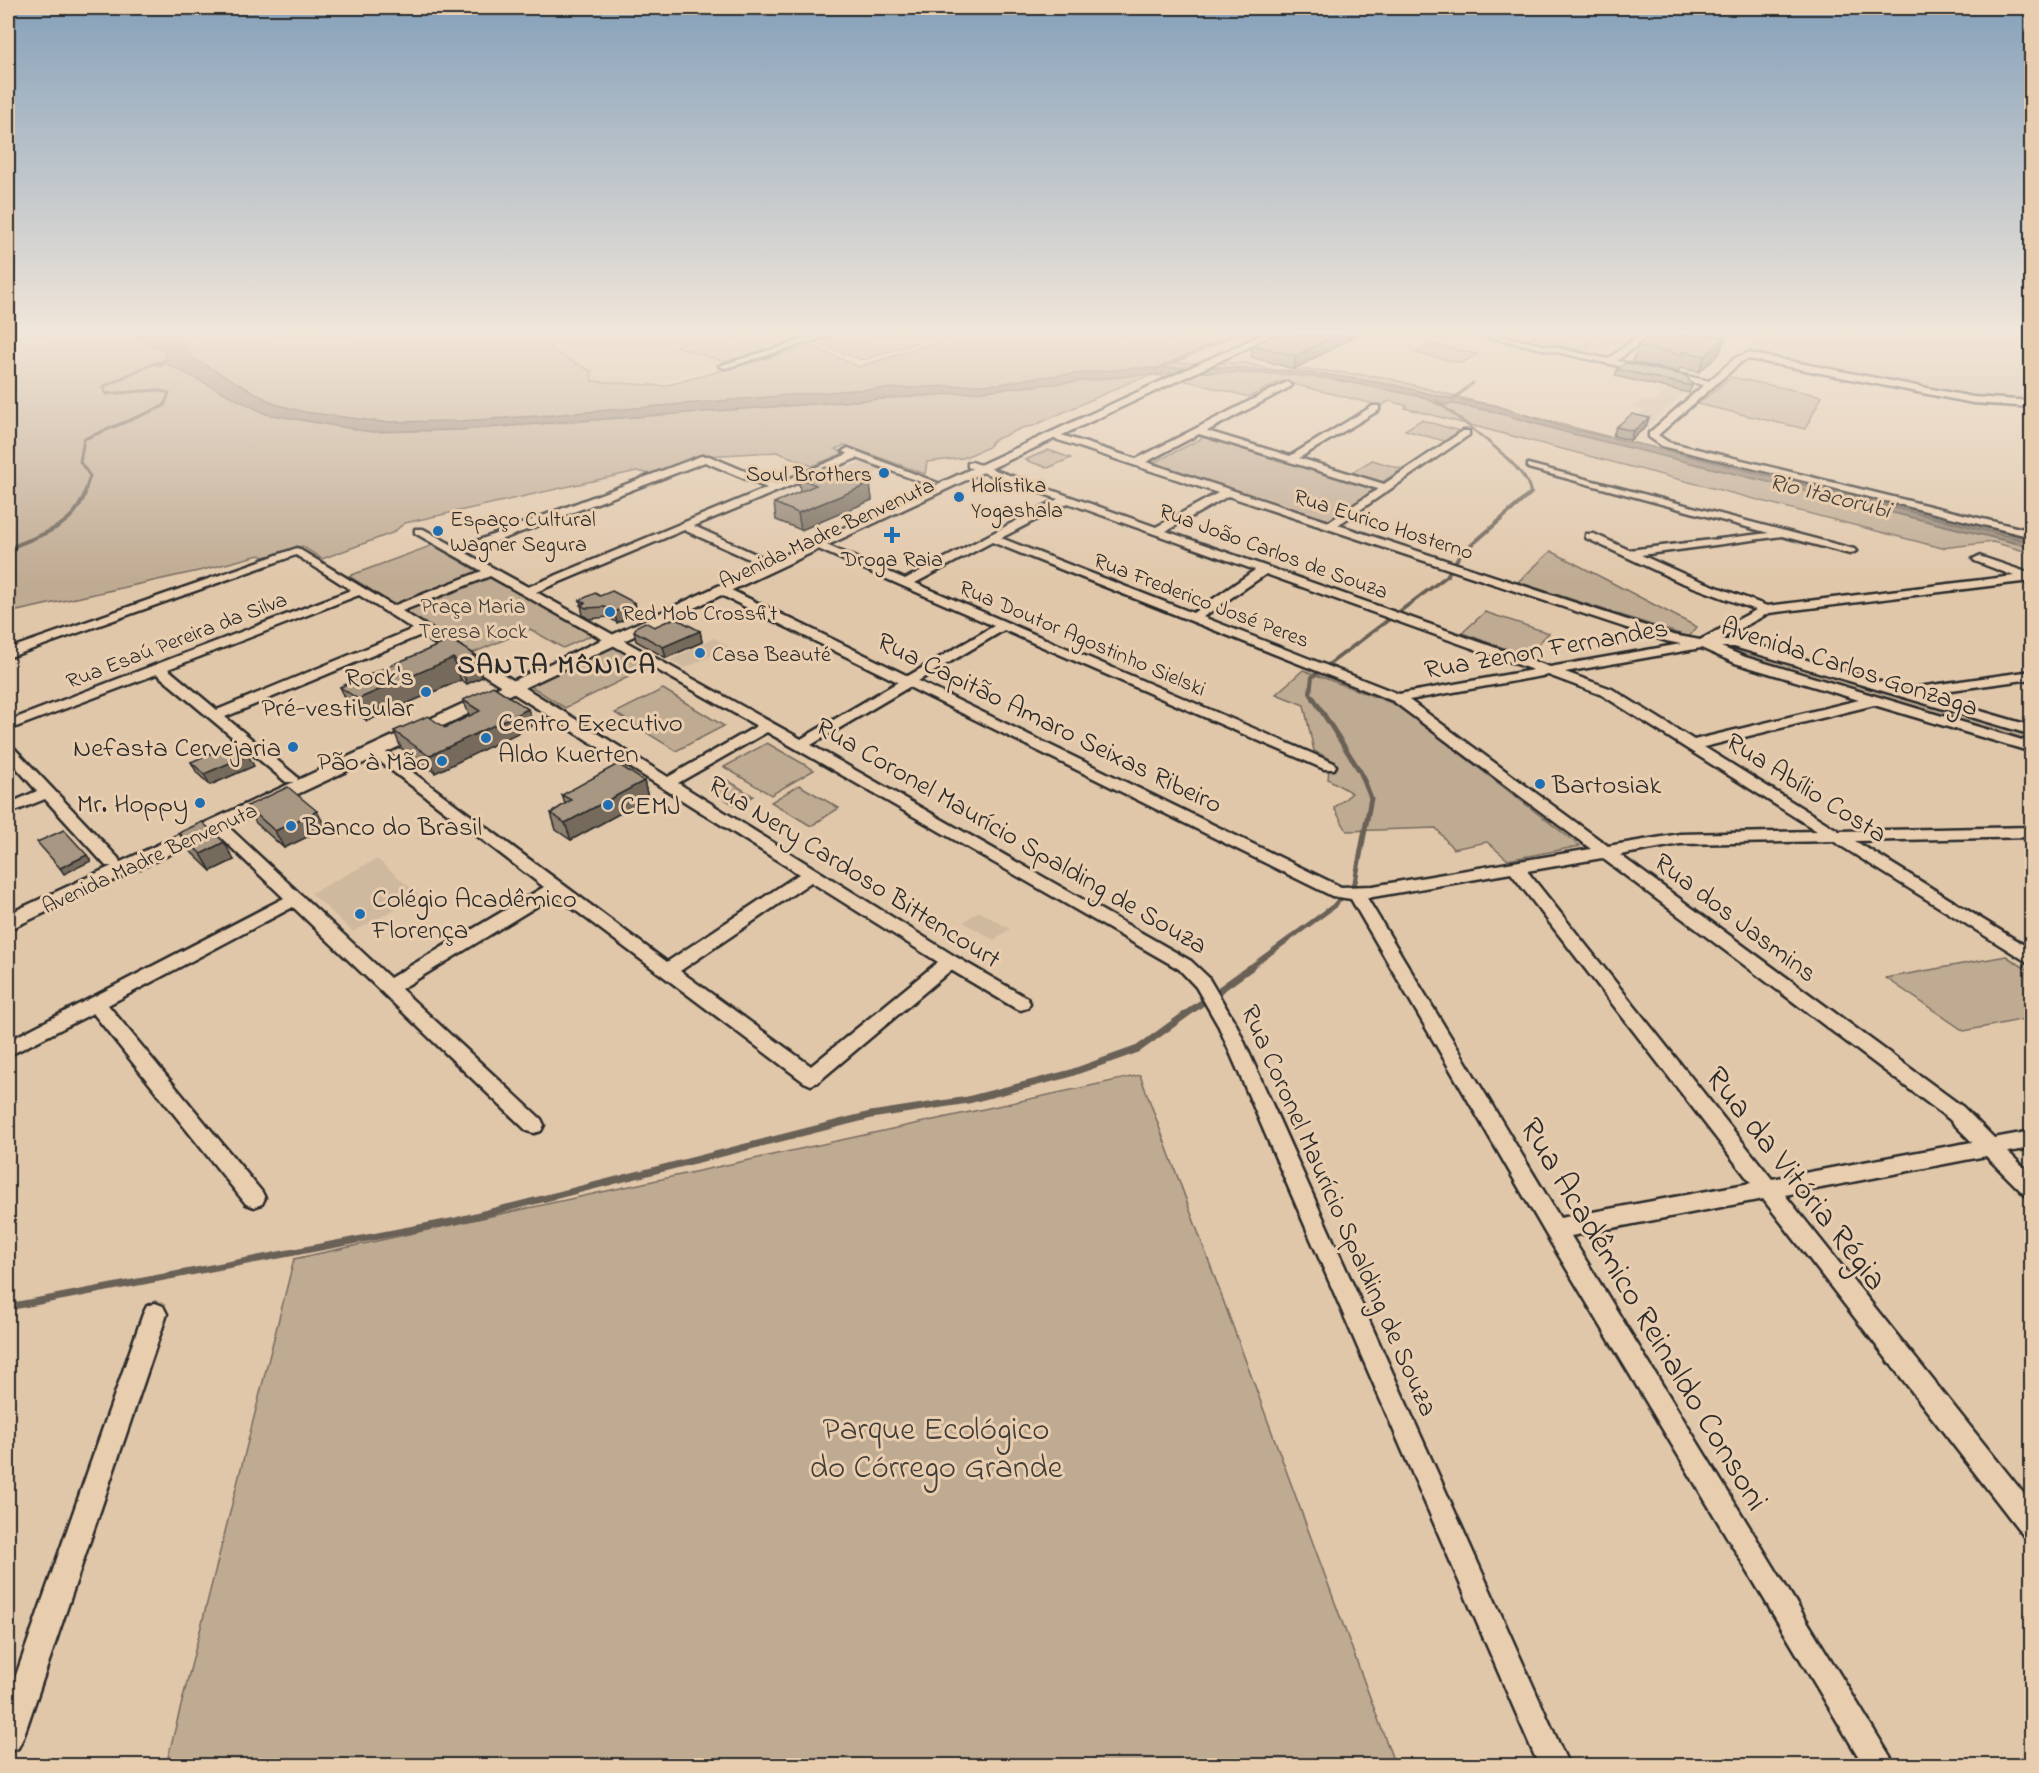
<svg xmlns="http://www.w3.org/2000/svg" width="2039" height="1773" font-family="'Indie Flower',sans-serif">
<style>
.built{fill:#cfb99e}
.green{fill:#bfaa92;stroke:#756a5e;stroke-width:1.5}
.water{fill:#938474;stroke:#696057;stroke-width:1.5}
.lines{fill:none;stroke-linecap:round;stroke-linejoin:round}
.stream-far3{stroke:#696057;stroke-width:3}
.stream-far2{stroke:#696057;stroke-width:4}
.stream-far1{stroke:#696057;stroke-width:5}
.stream{stroke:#696057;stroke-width:7}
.minor-casing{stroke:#2b2b2b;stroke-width:5}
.major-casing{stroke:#2b2b2b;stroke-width:5}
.minor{fill:#e8cdaf;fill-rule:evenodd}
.major{fill:#e8cdaf;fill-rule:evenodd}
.wall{fill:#908271;stroke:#2b2b2b;stroke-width:1.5}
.shaded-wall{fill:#766a5c;stroke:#2b2b2b;stroke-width:1.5}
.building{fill:#a89783;stroke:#2b2b2b;stroke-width:1.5}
.poi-dot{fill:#1f6fb2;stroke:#e8cdaf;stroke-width:2}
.labels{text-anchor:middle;stroke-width:6;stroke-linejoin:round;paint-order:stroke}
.far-poi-label{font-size:22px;fill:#2b2b2b;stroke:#e8cdaf;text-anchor:start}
.far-street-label{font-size:22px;fill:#2b2b2b;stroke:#e8cdaf}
.far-park-label{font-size:22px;fill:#413e3a;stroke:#e8cdaf}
.far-water-label{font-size:24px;font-style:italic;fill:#45413d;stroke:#e8cdaf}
.street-label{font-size:27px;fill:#2b2b2b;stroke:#e8cdaf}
.far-district-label{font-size:27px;font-weight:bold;letter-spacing:1.5px;fill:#2b2b2b;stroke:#e8cdaf}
.poi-label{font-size:27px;fill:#2b2b2b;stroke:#e8cdaf;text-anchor:start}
.near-street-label{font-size:33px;fill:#2b2b2b;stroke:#e8cdaf}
.near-park-label{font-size:33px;fill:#413e3a;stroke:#e8cdaf}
</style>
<rect width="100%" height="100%" fill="#e0c7aa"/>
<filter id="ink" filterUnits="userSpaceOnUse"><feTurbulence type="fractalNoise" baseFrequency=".0167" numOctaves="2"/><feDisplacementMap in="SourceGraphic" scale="12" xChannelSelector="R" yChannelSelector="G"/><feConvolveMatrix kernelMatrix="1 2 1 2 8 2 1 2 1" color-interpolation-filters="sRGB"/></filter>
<g filter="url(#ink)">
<g class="built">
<polygon points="543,335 763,335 794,341 651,385 592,381 591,371 554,352"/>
<polygon points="1163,335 1228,335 1206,345 1185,346"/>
<polygon points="1540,335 1632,335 1603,358 1529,342"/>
<polygon points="1762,335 2031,335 2031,401 1969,397 1745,351"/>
<polygon points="1669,389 1685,393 1645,427 1629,423 1644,410 1634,407 1643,400 1653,402"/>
<polygon points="863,461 884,469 856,481 831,474"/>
<polygon points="714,638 730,647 685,668 670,660"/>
<polygon points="377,859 420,896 353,932 311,893"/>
<polygon points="979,911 1010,929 994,940 963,922"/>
</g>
<g class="green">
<polygon points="8,335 543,335 554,352 591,371 592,381 664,386 813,346 859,367 959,335 1162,335 1185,346 1214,345 1174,363 1201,363 1260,335 1266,335 1208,363 1246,363 1274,370 1316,370 1383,377 1625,441 2031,540 2031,553 1993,542 1942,548 1405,408 1407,406 1389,401 1381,406 1281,381 1249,397 1183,380 1153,375 1133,381 1033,426 1022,428 992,441 989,447 963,458 927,462 925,474 845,445 835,449 844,453 812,466 777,452 704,456 650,474 637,471 405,523 392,533 322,559 302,546 265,557 259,555 203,570 8,613"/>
<polygon points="708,335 723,335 766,349 726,362 675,346"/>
<polygon points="836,335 938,335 863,360 812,342"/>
<polygon points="1568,335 1596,335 1600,336 1580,350 1554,344"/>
<polygon points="1431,344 1477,354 1462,363 1416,353"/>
<polygon points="1731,377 1822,396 1805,429 1698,404"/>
<polygon points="1421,420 1460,431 1444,441 1405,430"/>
<polygon points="1204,437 1376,490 1327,523 1151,464"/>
<polygon points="1048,450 1071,458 1048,468 1025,460"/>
<polygon points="1372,460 1402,469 1381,483 1351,473"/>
<polygon points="433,545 479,572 394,605 349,576"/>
<polygon points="1551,551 1697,627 1689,637 1518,582"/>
<polygon points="488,576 592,635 563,648 530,629 468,655 399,611"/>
<polygon points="1485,612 1549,633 1526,656 1462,633"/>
<polygon points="615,646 651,666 565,708 529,685"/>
<polygon points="1729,647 2031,734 2031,741 1730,651"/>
<polygon points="1303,670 1397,705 1580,846 1508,860 1487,842 1453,849 1436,828 1347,831 1334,808 1352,793 1328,779 1330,759 1314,751 1304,705 1276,694"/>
<polygon points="663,689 724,726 676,751 615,713"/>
<polygon points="767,743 814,770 771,795 724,767"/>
<polygon points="727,780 753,796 736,806 711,790"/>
<polygon points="799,785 839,808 811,826 771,802"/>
<polygon points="2006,956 2031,972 2031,1018 1964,1031 1886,978"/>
<polygon points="1140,1075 1395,1765 166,1765 294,1259"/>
</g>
<polygon class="water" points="134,335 160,335 172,343 186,343 186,350 194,359 275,404 304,412 382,422 461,421 551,415 853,390 1000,384 1031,378 1133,368 1219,367 1322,374 1394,385 1438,396 1495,405 1563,427 1661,449 2031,542 2031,547 1565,432 1491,411 1453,404 1439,405 1423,397 1331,379 1280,374 1207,372 1140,375 964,393 458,430 371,432 266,414 167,364 157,366 165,360 165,351"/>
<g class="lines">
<g class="stream-far3">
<polyline points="1528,340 1536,335"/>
<polyline points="1155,370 1233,335"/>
<polyline points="1452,400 1473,383"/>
<path d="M 1437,401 C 1456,418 1534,470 1530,494"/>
<polyline points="84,494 90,476 80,462 84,439 164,406 169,393 156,390 106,394 103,387 147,366 169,359"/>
</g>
<g class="stream-far2">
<path d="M 8,549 C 39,535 74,528 85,493"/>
<polyline points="1315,701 1310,693 1312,677 1447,576 1459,556 1531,493"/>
</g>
<polyline class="stream-far1" points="1248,969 1334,906 1355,882 1371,798 1361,773 1314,699"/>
<polyline class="stream" points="8,1307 456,1221 871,1115 968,1100 1068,1074 1138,1049 1250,968"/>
<g class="minor-casing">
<g id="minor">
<polygon points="818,335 831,335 726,368 719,366"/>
<polygon points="1480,335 1496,335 1608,359 1640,335 1649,335 1617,361 1709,381 1735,358 1748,353 1973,397 2032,401 2032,407 1973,403 1749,359 1741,362 1658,435 1668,442 2032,531 2032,537 1662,446 1649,437 1649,433 1704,385"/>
<path d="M 1287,382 L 1291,385 L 1290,387 L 1207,431 L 1290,456 L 1373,406 L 1379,406 L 1379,410 L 1299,458 L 1384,484 L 1463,431 L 1469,431 L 1469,435 L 1338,525 L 1673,635 L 1700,640 L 1756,610 L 1680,582 L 1586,538 L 1586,534 L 1594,534 L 1629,550 L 1769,533 L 1528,468 L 1528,464 L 1854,549 L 1856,551 L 1850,554 L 1782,536 L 1641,555 L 1688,576 L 1767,606 L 2014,576 L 1975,561 L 1973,559 L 1979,556 L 2032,574 L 2030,581 L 1769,613 L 1719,640 L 1740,640 L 1904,689 L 2032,671 L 2032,679 L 1922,694 L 2032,726 L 2032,735 L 1734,647 L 1721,647 L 1745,657 L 2032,743 L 2032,752 L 1874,705 L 1704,747 L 1839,831 L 2032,827 L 2032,837 L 1855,841 L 2032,950 L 2032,965 L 1833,841 L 1680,844 L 1620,855 L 1963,1107 L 1994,1138 L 2032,1131 L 2032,1148 L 2008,1152 L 2032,1175 L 2032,1198 L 2025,1195 L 1986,1156 L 1785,1195 L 2032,1504 L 2032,1539 L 2023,1535 L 1763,1199 L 1571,1236 L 1896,1766 L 1864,1766 L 1547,1236 L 1351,899 L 1332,896 L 909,687 L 811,745 L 1191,961 L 1208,977 L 1237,1026 L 1569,1766 L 1539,1766 L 1219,1027 L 1196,987 L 1179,969 L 767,732 L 678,783 L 956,957 L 1027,998 L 1030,1003 L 1027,1008 L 1021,1010 L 1015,1008 L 951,970 L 818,1082 L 811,1085 L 804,1082 L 555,895 L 401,989 L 541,1119 L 544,1125 L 541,1131 L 534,1133 L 527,1131 L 293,907 L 108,1005 L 262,1192 L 265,1198 L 262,1204 L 254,1207 L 246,1204 L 93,1013 L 8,1056 L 8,1041 L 284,898 L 211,828 L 209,825 L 211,822 L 223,822 L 390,978 L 544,887 L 370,754 L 368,751 L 370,748 L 380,748 L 667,962 L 799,874 L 421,635 L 225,717 L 296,776 L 298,779 L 296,782 L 286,782 L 157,674 L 8,730 L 8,721 L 351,590 L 296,555 L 13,656 L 8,657 L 8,649 L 297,548 L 393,606 L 482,571 L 415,533 L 415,529 L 423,529 L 458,548 L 701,456 L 709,456 L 776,484 L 848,454 L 843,451 L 848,448 L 938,483 L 929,485 L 857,458 L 694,526 L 766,559 L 766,563 L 758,563 L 684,530 L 536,592 L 801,739 L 898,682 L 719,594 L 719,588 L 727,588 L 908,676 L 994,626 L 816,548 L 816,544 L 824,544 L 905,579 L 1058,499 L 968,467 L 968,463 L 972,462 L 1156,527 L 1218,493 L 1052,438 L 1052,434 L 1058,434 L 1136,459 ZM 1199,434 L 1378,489 L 1329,522 L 1146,462 ZM 705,462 L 767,488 L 528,587 L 466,553 ZM 1228,496 L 1666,641 L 1681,644 L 1550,667 L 1166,531 ZM 1068,503 L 1255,570 L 1193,613 L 1001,538 ZM 992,542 L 1393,701 L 1591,849 L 1373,886 L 1341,887 L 918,681 L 1004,630 L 1324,769 L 1334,769 L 1336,766 L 1334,763 L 915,583 ZM 1266,574 L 1533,670 L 1399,694 L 1203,617 ZM 490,576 L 757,726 L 668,777 L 402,611 ZM 359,595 L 413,629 L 217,710 L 168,669 ZM 1701,648 L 1735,663 L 1859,700 L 1694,740 L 1612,689 L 1565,672 ZM 1548,675 L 1602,695 L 1817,831 L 1680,834 L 1608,846 L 1409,700 ZM 1602,858 L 1949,1119 L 1972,1142 L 1772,1179 L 1527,871 ZM 1511,873 L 1751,1183 L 1560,1218 L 1367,898 ZM 811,882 L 938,962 L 811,1066 L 680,971 Z"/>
<polygon points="8,746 13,747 118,858 120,862 118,866 106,866 45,799 8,814 8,804 37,791 8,758"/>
<polygon points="155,1303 163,1306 167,1314 23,1738 18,1748 8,1753 8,1698 143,1314 147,1306"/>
</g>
</g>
<g class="major-casing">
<polygon id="major" points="1261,335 1275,335 8,930 8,914"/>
</g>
<use href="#minor" class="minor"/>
<use href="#major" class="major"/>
</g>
<g class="wall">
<polygon points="1274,335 1357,335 1294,369 1251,357 1253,345"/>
<polygon points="1725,338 1719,354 1699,372 1680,368 1678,372 1632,362 1638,346"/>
<polygon points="1617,369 1692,386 1689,393 1615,376"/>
<polygon points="1616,427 1646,427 1630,440 1613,436"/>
<polygon points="799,478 870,484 872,500 801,530 776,520 774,503 800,492"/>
<polygon points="600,596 635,603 637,613 617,623 608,617 589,619 583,615 580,600"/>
<polygon points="654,627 700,631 702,642 666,658 636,641 634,631"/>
<polygon points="451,640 482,677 467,684 461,680 367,721 350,708 340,687"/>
<polygon points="463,700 534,725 435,773 401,748 394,731 445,728 470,717"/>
<polygon points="191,762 254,766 210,785 197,773"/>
<polygon points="644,781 648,798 571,840 556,830 551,813 565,804 562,795"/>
<polygon points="247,806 326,828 284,848 256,823"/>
<polygon points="179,833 234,860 211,871 189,850"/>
</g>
<g class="shaded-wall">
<polygon points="1336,335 1357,335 1294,369 1296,356"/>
<polygon points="1725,338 1719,354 1699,372 1705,356"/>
<polygon points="1649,418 1646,427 1630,440 1633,431"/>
<polygon points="870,484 872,500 801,530 798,513"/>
<polygon points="635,603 637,613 617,623 614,612"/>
<polygon points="700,631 702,642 666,658 663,647"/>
<polygon points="475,655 482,677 467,684 459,662"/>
<polygon points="453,658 461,680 367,721 358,699"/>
<polygon points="528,709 534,725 435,773 429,756"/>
<polygon points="248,755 254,766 210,785 204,774"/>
<polygon points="644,781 648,798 571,840 565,823"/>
<polygon points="317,811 326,828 284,848 275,831"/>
<polygon points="224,842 234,860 211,871 201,854"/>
<polygon points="87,855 91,861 64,874 60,868"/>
</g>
<g class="building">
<polygon points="1274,335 1336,335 1296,356 1253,345"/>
<polygon points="1651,335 1709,335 1725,338 1705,356 1682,351 1684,355 1638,346"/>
<polygon points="1626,363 1687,376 1692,386 1617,369"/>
<polygon points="1632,414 1649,418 1633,431 1616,427"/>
<polygon points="826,467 870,484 798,513 774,503 816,485 799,478"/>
<polygon points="612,591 635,603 614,612 605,607 586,608 580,605 585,603 580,600 595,593 600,596"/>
<polygon points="675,618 700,631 663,647 634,631 637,626 645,622 654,627"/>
<polygon points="451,640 475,655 459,662 453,658 358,699 340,687"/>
<polygon points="493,686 528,709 429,756 394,731 428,716 445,728 480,711 463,700"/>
<polygon points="235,743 248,755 204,774 191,762"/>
<polygon points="618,764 644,781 565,823 551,813 571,800 562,795"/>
<polygon points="288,787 317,811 275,831 247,806"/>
<polygon points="202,822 224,842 201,854 179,833"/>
<polygon points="64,830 87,855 60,868 37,842"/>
</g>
</g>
<linearGradient id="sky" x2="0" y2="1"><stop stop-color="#86a1ba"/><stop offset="0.57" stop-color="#f1e6d9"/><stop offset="1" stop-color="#f1e6d9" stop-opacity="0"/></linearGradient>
<rect width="2039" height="583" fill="url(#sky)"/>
<g class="poi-dot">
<circle cx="884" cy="473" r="6"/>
<circle cx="959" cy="497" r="6"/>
<circle cx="438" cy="531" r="6"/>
<path d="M889 526h6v6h6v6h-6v6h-6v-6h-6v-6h6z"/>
<circle cx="610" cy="612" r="6"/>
<circle cx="700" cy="653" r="6"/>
<circle cx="426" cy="692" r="6"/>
<circle cx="486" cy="738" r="6"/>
<circle cx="293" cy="747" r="6"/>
<circle cx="442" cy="761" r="6"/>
<circle cx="1540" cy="784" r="6"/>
<circle cx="200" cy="803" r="6"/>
<circle cx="608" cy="805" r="6"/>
<circle cx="291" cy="826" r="6"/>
<circle cx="360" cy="914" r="6"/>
</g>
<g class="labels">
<g class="far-poi-label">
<text x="872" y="481" text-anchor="end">Soul Brothers</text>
<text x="971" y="492">Holístika<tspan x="971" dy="25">Yogashala</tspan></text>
<text x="450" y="526">Espaço Cultural<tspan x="450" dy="25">Wagner Segura</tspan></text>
<text x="892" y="566" text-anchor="middle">Droga Raia</text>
<text x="622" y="620">Red Mob Crossfit</text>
<text x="712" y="661">Casa Beauté</text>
</g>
<g class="far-street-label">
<text transform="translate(1384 523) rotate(18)" y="8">Rua Eurico Hosterno</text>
<text transform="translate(826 532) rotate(-25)" y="8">Avenida Madre Benvenuta</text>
<text transform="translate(1274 550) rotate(20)" y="8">Rua João Carlos de Souza</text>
<text transform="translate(1202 599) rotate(21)" y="8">Rua Frederico José Peres</text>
<text transform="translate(1083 637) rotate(23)" y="8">Rua Doutor Agostinho Sielski</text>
<text transform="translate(176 639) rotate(-21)" y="8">Rua Esaú Pereira da Silva</text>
<text transform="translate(149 857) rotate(-25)" y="8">Avenida Madre Benvenuta</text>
</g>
<g class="far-park-label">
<text x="473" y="613">Praça Maria<tspan x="473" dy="25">Teresa Kock</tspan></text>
</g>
<g class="far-water-label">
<text transform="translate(1830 495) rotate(14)" y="8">Rio Itacorubi</text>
</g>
<g class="street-label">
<text transform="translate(1546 648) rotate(-10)" y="9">Rua Zenon Fernandes</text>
<text transform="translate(1850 666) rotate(18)" y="9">Avenida Carlos Gonzaga</text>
<text transform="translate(1050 722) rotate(26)" y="9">Rua Capitão Amaro Seixas Ribeiro</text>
<text transform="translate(1807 787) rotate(32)" y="9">Rua Abílio Costa</text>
<text transform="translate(1012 835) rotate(30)" y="9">Rua Coronel Maurício Spalding de Souza</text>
<text transform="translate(855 871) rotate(32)" y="9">Rua Nery Cardoso Bittencourt</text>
<text transform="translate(1736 917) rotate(37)" y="9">Rua dos Jasmins</text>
<text transform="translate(1340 1210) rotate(66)" y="9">Rua Coronel Maurício Spalding de Souza</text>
</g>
<g class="far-district-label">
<text x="557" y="673">SANTA MÔNICA</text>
</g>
<g class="poi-label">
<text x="414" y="685" text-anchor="end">Rock's<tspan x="414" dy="31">Pré-vestibular</tspan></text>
<text x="498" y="731">Centro Executivo<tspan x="498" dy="31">Aldo Kuerten</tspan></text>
<text x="281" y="756" text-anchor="end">Nefasta Cervejaria</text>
<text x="430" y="770" text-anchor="end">Pão à Mão</text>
<text x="1552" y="793">Bartosiak</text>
<text x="188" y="812" text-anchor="end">Mr. Hoppy</text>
<text x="620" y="814">CEMJ</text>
<text x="303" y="835">Banco do Brasil</text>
<text x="372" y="907">Colégio Acadêmico<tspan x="372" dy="31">Florença</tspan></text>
</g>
<g class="near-street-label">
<text transform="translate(1798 1177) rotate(52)" y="12">Rua da Vitória Régia</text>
<text transform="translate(1646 1313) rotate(59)" y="12">Rua Acadêmico Reinaldo Consoni</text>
</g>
<g class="near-park-label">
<text x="936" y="1439">Parque Ecológico<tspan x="936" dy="38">do Córrego Grande</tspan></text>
</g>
</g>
<rect width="2039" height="1773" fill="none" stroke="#e8cdaf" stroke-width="30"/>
<rect x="15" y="15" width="2009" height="1743" fill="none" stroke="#2b2b2b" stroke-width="2" filter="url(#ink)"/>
</svg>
